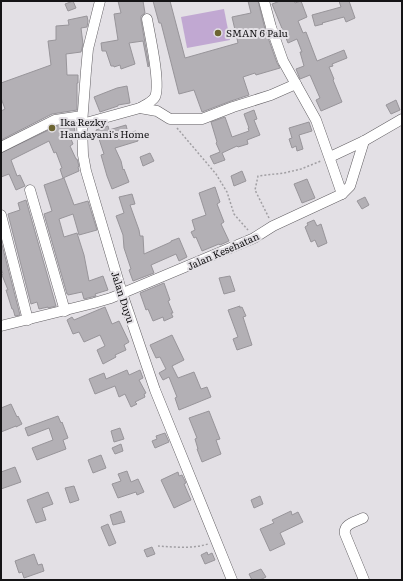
<svg xmlns="http://www.w3.org/2000/svg" width="403" height="581" font-family="Literata,serif">
<style>
.green{fill:#c1a8d2}
.building{fill:#b3b0b5;stroke:#98959a}
.lines{fill:none;stroke-linecap:round;stroke-linejoin:round}
.street-casing{stroke:#625f63;stroke-width:11}
.path{stroke:#a19fa3;stroke-width:1.5;stroke-dasharray:2 2;stroke-linecap:butt}
.street{stroke:#fff;stroke-width:10}
.poi-dot{fill:#6d6532;stroke:#e3e0e5;stroke-width:1.5}
.labels{text-anchor:middle;stroke-width:4;stroke-linejoin:round;paint-order:stroke}
.poi-label{font-size:10px;fill:#151416;stroke:#e3e0e5;text-anchor:start}
.street-label{font-size:10px;fill:#151416;stroke:#e3e0e5}
</style>
<rect width="100%" height="100%" fill="#e3e0e5"/>
<polygon class="green" points="224,9 230,40 187,48 181,17"/>
<g class="building">
<polygon points="73,1 76,8 68,11 65,4"/>
<polygon points="118,1 143,1 145,13 141,16 141,20 149,66 148,67 143,41 129,43 135,64 121,69 120,65 114,67 114,66 111,66 106,51 102,51 101,43 118,40 114,14 121,13"/>
<polygon points="153,1 170,1 185,58 238,43 232,17 251,13 248,1 258,1 265,29 277,63 280,68 256,75 255,73 243,77 249,95 231,101 202,112 194,90 179,94 161,23 159,23"/>
<polygon points="280,1 294,1 295,3 301,1 307,17 298,21 303,33 306,32 317,61 344,50 347,58 332,64 333,66 329,67 334,79 333,80 342,102 321,111 316,100 320,98 310,75 300,79 296,69 304,66 300,52 302,52 297,39 288,43 272,4"/>
<polygon points="339,1 349,1 355,18 346,22 344,17 322,23 323,24 315,26 312,15 341,7"/>
<polygon points="87,16 88,21 87,27 81,28 83,44 81,52 66,54 67,75 78,75 78,83 77,83 77,110 52,114 1,140 1,111 5,109 1,98 1,83 51,65 48,41 56,40 56,26 69,25 68,20"/>
<polygon points="127,86 130,103 118,105 118,106 100,112 94,97 117,88"/>
<polygon points="396,100 400,110 391,114 386,105"/>
<polygon points="254,110 257,119 254,120 260,135 247,140 248,144 238,147 237,146 222,153 225,160 214,164 210,156 220,152 216,143 217,142 211,122 225,117 232,137 249,131 248,128 249,128 244,114"/>
<polygon points="309,122 312,131 299,135 303,149 297,151 296,146 292,148 289,139 292,138 289,128"/>
<polygon points="74,124 75,133 69,134 73,144 70,146 76,159 77,159 79,166 78,167 79,171 63,178 60,169 62,168 56,152 54,153 49,141 11,160 17,176 20,175 25,186 16,190 9,174 1,177 1,153 57,126"/>
<polygon points="126,125 128,133 136,131 138,141 115,148 121,161 123,170 124,169 129,182 112,189 107,176 101,155 104,154 96,130 108,126 109,130"/>
<polygon points="150,153 154,161 143,166 140,157"/>
<polygon points="242,171 246,181 234,186 231,176"/>
<polygon points="64,178 74,205 88,201 97,230 79,235 73,214 59,219 64,237 77,233 84,255 89,281 103,276 108,290 95,294 96,296 84,299 82,292 68,295 68,294 67,294 44,214 52,211 44,185"/>
<polygon points="307,179 315,198 302,203 294,184"/>
<polygon points="215,187 220,202 217,204 224,222 221,224 229,241 220,245 219,244 202,251 196,237 194,238 191,232 195,230 192,220 206,215 199,193"/>
<polygon points="132,194 135,204 130,205 139,230 140,236 143,236 144,254 171,242 171,241 179,238 187,257 179,261 176,254 151,265 154,273 133,281 129,270 131,269 124,248 123,235 116,216 124,213 119,197"/>
<polygon points="365,197 369,205 362,209 357,201"/>
<polygon points="26,200 56,306 48,308 48,307 39,309 37,302 31,304 8,214 20,210 18,203"/>
<polygon points="314,220 317,226 321,224 327,243 318,247 315,240 311,242 305,227 308,225 307,223"/>
<polygon points="1,241 20,315 15,316 13,309 12,309 6,290 8,290 2,275 3,274 1,268"/>
<polygon points="230,276 235,291 224,294 219,278"/>
<polygon points="164,283 170,300 168,301 173,313 171,313 173,317 164,321 163,317 153,321 148,309 146,310 140,293"/>
<polygon points="240,306 240,308 242,307 246,316 243,317 252,345 237,350 233,339 238,337 228,310"/>
<polygon points="105,307 112,324 119,321 129,342 124,345 126,350 115,355 116,357 103,364 97,350 105,346 100,335 84,342 79,332 73,334 67,320 72,317 74,320"/>
<polygon points="172,335 184,360 172,366 178,378 194,372 201,389 207,387 211,397 179,410 175,398 177,397 169,377 163,380 159,373 166,369 160,357 156,358 150,345"/>
<polygon points="127,370 129,375 140,370 143,378 139,380 146,393 144,394 145,397 135,402 137,404 131,407 125,394 119,397 115,386 95,394 89,379 104,373 106,379"/>
<polygon points="11,404 17,417 18,416 22,424 16,427 16,426 1,432 1,408"/>
<polygon points="209,411 220,439 216,440 221,454 202,462 197,449 198,449 195,439 197,438 189,418"/>
<polygon points="58,416 61,423 62,422 68,438 63,440 66,449 37,460 32,448 53,440 49,428 28,436 25,428"/>
<polygon points="120,428 124,439 114,442 111,431"/>
<polygon points="165,433 169,442 155,448 152,441 157,439 156,436"/>
<polygon points="121,444 123,451 115,454 112,448"/>
<polygon points="101,455 106,468 93,473 88,460"/>
<polygon points="15,467 21,482 1,489 1,472"/>
<polygon points="127,471 131,482 138,479 144,492 137,495 136,492 118,498 112,484 121,481 118,474"/>
<polygon points="178,472 179,476 182,475 186,483 184,484 191,500 174,508 161,480"/>
<polygon points="74,486 79,500 70,503 65,488"/>
<polygon points="48,492 53,504 42,508 46,520 36,523 27,500"/>
<polygon points="260,496 263,504 254,508 251,500"/>
<polygon points="121,511 125,522 113,525 110,515"/>
<polygon points="291,511 292,515 298,512 303,522 280,533 285,544 270,551 260,529 274,523 272,520"/>
<polygon points="108,524 116,543 109,546 101,527"/>
<polygon points="152,547 155,554 147,557 144,550"/>
<polygon points="207,552 208,555 212,553 215,560 205,564 201,555"/>
<polygon points="34,554 38,565 42,564 44,571 24,578 22,572 19,573 15,561"/>
<polygon points="261,569 266,577 260,580 252,580 249,574"/>
</g>
<g class="lines">
<g class="street-casing">
<g id="street">
<polyline points="100,1 88,49 86,71 82,124 83,155 86,171 122,293 155,390 232,580"/>
<polyline points="264,1 271,27 283,61 316,120 332,165 342,194"/>
<path d="M 140,108 C 145,105 152,102 155,97 C 161,84 150,36 147,19"/>
<polyline points="82,124 140,108 157,111 170,119 202,119 233,107 271,95 296,84"/>
<polyline points="1,147 55,120 82,116"/>
<polyline points="330,157 364,141 402,119"/>
<polyline points="30,190 65,311"/>
<polyline points="1,215 28,320"/>
<polyline points="1,326 94,303 111,298 247,241 254,238 273,226 342,194 350,186 364,141"/>
<path d="M 363,518 C 355,522 343,524 345,534 L 364,580"/>
</g>
</g>
<g class="path">
<polyline points="177,128 216,174 227,192 234,214 248,230"/>
<polyline points="269,218 255,190 258,176 284,173 301,169 321,161"/>
<path d="M 158,546 C 174,547 192,549 208,544"/>
</g>
<use href="#street" class="street"/>
</g>
<g class="poi-dot">
<circle cx="218" cy="33" r="4"/>
<circle cx="52" cy="128" r="4"/>
</g>
<g class="labels">
<g class="poi-label">
<text x="226" y="37">SMAN 6 Palu</text>
<text x="60" y="126">Ika Rezky<tspan x="60" dy="12">Handayani's Home</tspan></text>
</g>
<g class="street-label">
<text transform="translate(223 251) rotate(-24)" y="4">Jalan Kesehatan</text>
<text transform="translate(123 297) rotate(72)" y="4">Jalan Duyu</text>
</g>
</g>
<rect width="403" height="581" fill="none" stroke="#151416" stroke-width="4"/>
</svg>
